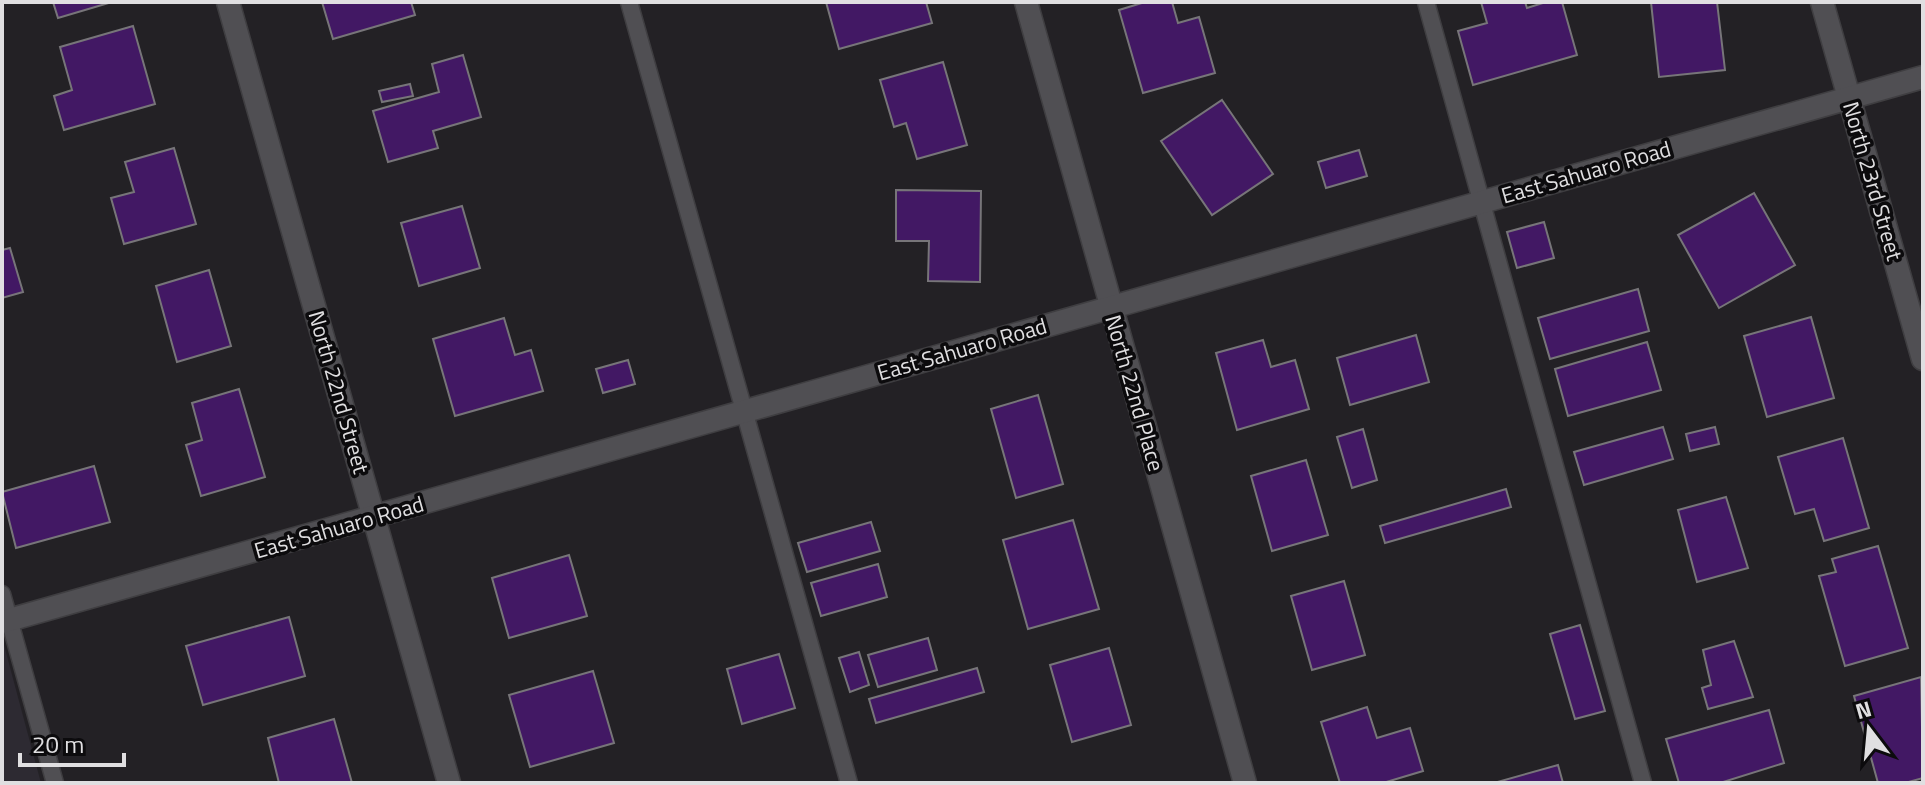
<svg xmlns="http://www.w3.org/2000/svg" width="1925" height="785" font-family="'Titillium Web',sans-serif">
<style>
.built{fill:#2d2a32}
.building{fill:#421864;stroke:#777579;stroke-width:2}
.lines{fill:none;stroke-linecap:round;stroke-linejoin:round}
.service-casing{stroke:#3f3e41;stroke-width:19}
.minor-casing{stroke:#3f3e41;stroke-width:25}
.service{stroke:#504f53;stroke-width:16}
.minor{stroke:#504f53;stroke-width:22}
.labels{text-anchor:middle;stroke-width:7;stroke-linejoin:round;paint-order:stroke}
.street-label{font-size:22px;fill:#e0dfe1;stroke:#0c0b0d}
</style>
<rect width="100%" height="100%" fill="#232125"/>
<polygon class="built" points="2,639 4,645 41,783 2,783"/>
<g class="building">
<polygon points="53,2 112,2 58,18"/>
<polygon points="322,2 411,2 415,15 333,39"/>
<polygon points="826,2 926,2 932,23 839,49"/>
<polygon points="1145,2 1172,2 1178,23 1199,17 1215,73 1143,93 1119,10"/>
<polygon points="1481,2 1525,2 1527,8 1546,2 1562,2 1577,55 1473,85 1458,31 1487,23"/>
<polygon points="1651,2 1717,2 1725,70 1659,77"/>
<polygon points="133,26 155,104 64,130 54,96 72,90 60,47"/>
<polygon points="463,55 481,117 433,131 438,148 388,162 373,111 439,92 432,64"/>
<polygon points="943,62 967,145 917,159 906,123 894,127 880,80"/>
<polygon points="410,84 413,96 382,102 379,91"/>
<polygon points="1222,100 1273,174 1212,215 1161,141"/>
<polygon points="174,148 196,224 124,244 111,198 134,192 125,162"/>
<polygon points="1359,150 1367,176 1326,188 1318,162"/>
<polygon points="896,190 981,191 980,282 928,281 929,241 896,241"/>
<polygon points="1754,193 1795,265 1719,308 1678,235"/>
<polygon points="462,206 480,268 419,286 401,223"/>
<polygon points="1544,222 1554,258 1517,268 1507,232"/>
<polygon points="10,248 23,292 2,298 2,250"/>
<polygon points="209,270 231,346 177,362 156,286"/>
<polygon points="1638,289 1649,331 1550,359 1538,318"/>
<polygon points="1811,317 1834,398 1767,417 1744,336"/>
<polygon points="504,318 515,355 531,350 543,391 455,416 433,339"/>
<polygon points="1416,335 1429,382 1350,405 1337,358"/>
<polygon points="1263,340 1271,367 1295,360 1309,409 1237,430 1216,353"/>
<polygon points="1647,342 1661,390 1568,416 1555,369"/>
<polygon points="628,360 635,384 603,393 596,369"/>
<polygon points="239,389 265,477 201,496 186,445 202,440 192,403"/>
<polygon points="1038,395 1063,484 1016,498 991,409"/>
<polygon points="1663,427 1673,459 1584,485 1574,452"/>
<polygon points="1715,427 1719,444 1690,451 1686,434"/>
<polygon points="1363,429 1377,480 1352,488 1337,437"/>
<polygon points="1843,438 1869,528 1824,541 1814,509 1795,514 1778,457"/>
<polygon points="1306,460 1328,535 1272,551 1251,476"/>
<polygon points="94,466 110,522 16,548 2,492"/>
<polygon points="1506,489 1511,507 1385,543 1380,526"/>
<polygon points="1726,497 1748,568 1697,582 1678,510"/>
<polygon points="1073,520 1099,609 1028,629 1003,540"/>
<polygon points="871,522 880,551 807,572 798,543"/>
<polygon points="1878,546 1908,648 1845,666 1819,576 1836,572 1832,559"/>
<polygon points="569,555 587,616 509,638 492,578"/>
<polygon points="878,564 887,597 821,616 811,583"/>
<polygon points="1344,581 1365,655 1312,670 1291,596"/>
<polygon points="289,617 305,676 203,705 186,646"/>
<polygon points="1580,625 1605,711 1575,719 1550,634"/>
<polygon points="928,638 937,670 878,687 868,655"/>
<polygon points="1734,641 1753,697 1708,709 1702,688 1711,685 1703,650"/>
<polygon points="1109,648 1131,725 1072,742 1050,665"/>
<polygon points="859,652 869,685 850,692 839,658"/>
<polygon points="779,654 795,708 742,724 727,669"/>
<polygon points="977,668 984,692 876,723 869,699"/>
<polygon points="593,671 614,743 530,767 509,695"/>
<polygon points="1921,677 1923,778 1905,783 1878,783 1854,696"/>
<polygon points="1367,707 1377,738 1410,728 1423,771 1383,783 1340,783 1321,722"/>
<polygon points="1769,710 1784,763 1720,783 1679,783 1666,739"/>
<polygon points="334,719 352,783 279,783 268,738"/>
<polygon points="1558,765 1563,783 1494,783"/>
</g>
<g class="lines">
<g class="service-casing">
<g id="service">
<polyline points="629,2 849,783"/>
<polyline points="1426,2 1643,783"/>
<polyline points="2,594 55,783"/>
</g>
</g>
<g class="minor-casing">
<g id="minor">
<polyline points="228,2 449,783"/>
<polyline points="1026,2 1245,783"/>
<polyline points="1822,2 1923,359"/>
<polyline points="2,622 1923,77"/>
</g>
</g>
<use href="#service" class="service"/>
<use href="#minor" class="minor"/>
</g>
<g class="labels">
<g class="street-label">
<text transform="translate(1586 172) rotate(-16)" y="8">East Sahuaro Road</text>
<text transform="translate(1873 181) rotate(74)" y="8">North 23rd Street</text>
<text transform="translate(962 349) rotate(-16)" y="8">East Sahuaro Road</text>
<text transform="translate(339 392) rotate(74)" y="8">North 22nd Street</text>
<text transform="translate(1135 393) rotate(74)" y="8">North 22nd Place</text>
<text transform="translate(339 527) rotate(-16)" y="8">East Sahuaro Road</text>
</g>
</g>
<rect width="1925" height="785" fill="none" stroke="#e0dfe1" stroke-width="8"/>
<g transform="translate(1869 729) rotate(344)" stroke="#0c0b0d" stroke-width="6" paint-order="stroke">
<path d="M0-6L14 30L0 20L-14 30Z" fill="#e0dfe1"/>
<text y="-12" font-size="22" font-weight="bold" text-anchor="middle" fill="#e0dfe1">N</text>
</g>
<path d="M20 753v12h104v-12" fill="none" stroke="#e0dfe1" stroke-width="4"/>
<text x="32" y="753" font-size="24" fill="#e0dfe1" stroke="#0c0b0d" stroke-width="6" paint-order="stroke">20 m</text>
</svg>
